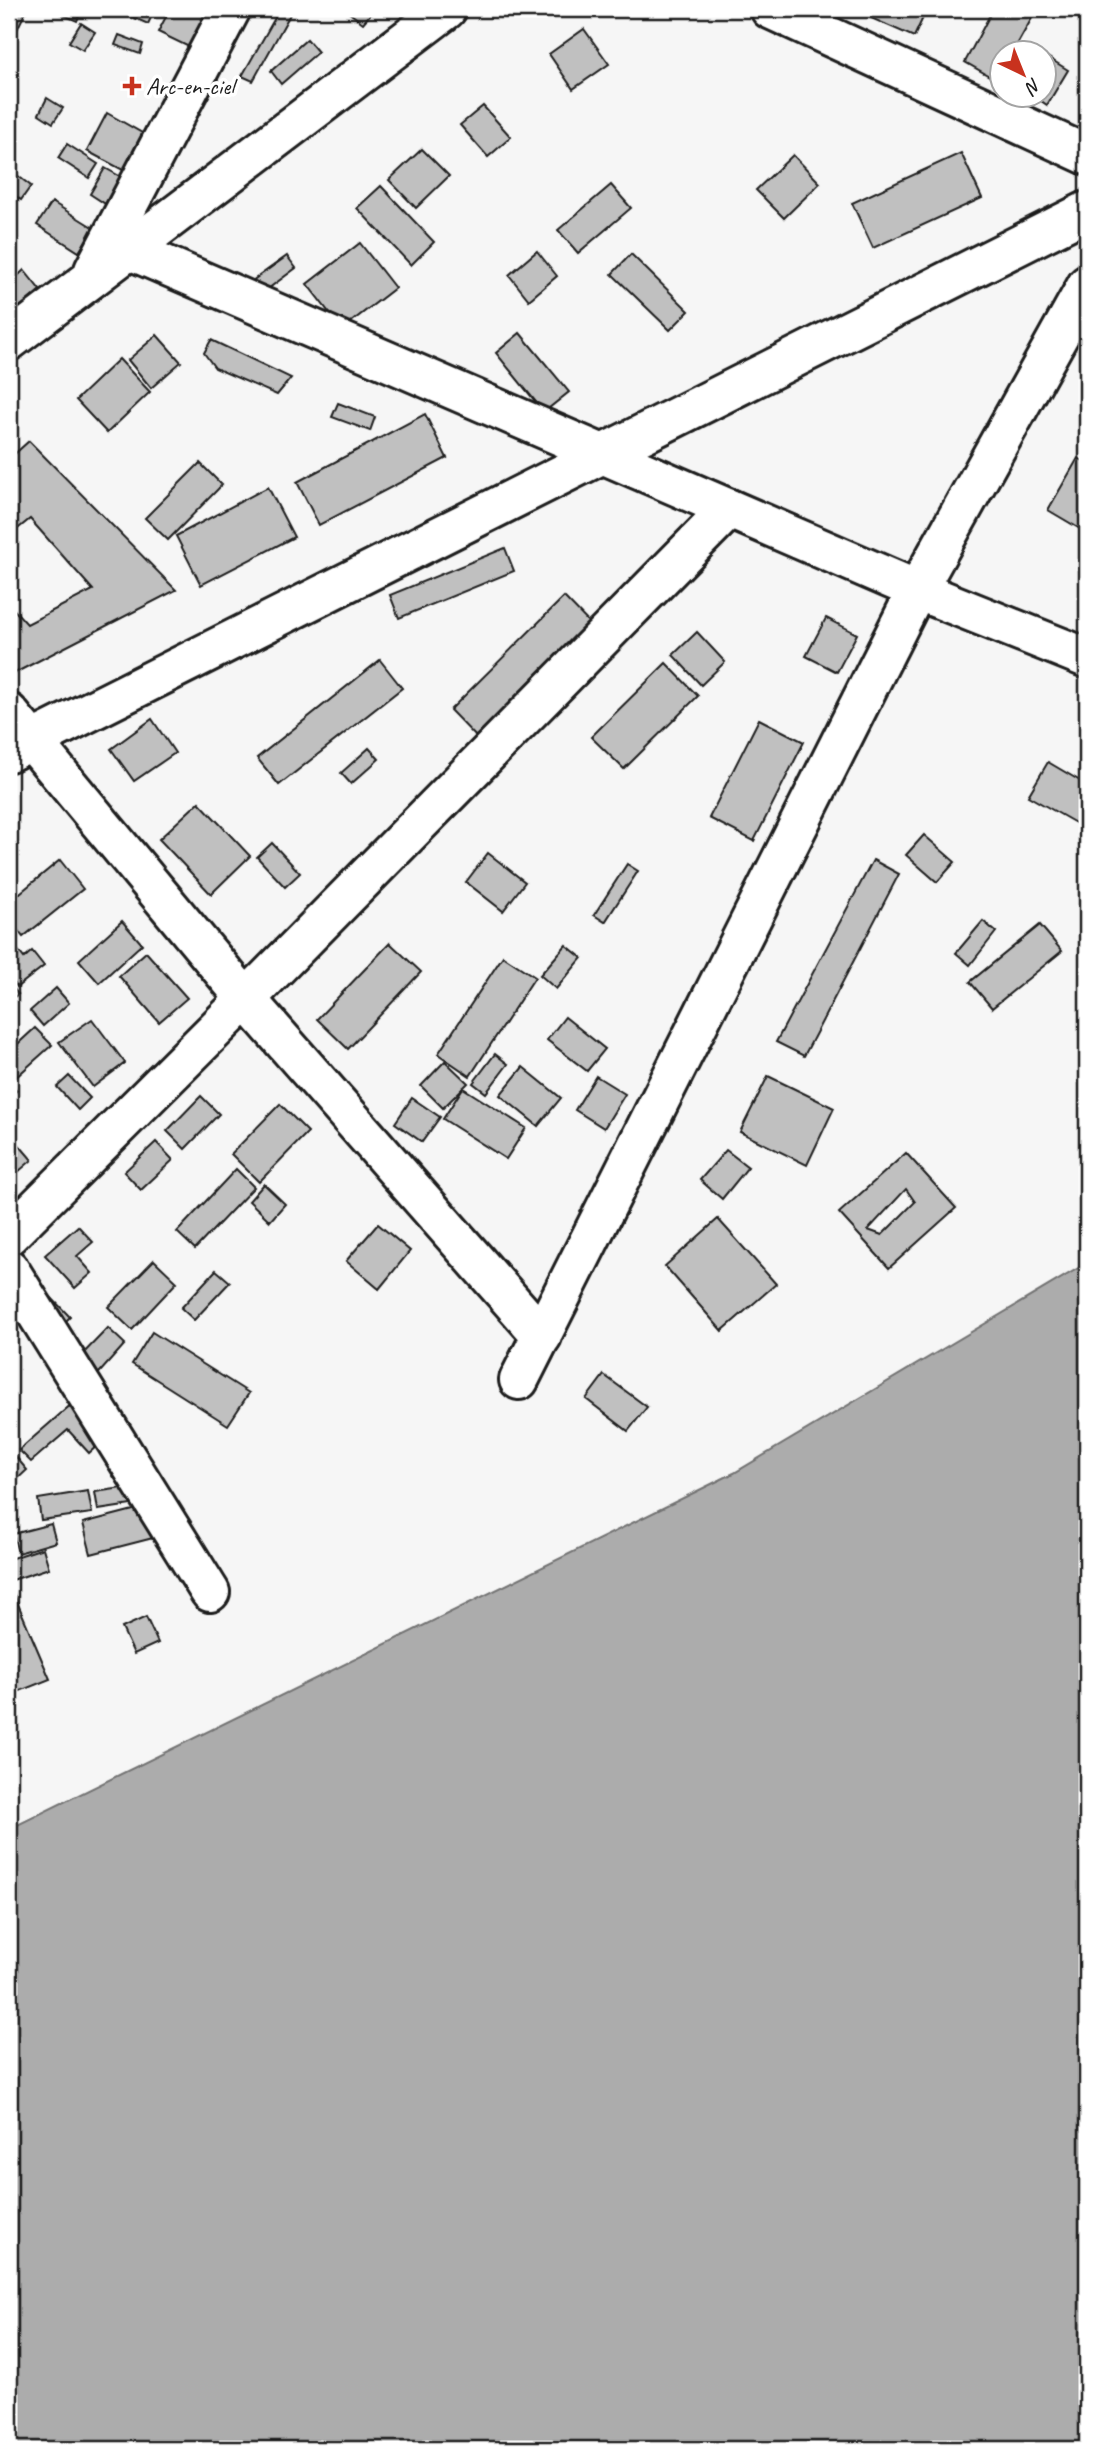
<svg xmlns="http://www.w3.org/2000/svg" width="1096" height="2458" font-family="Caveat,sans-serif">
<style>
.water{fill:#acacac;stroke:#727272;stroke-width:2}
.building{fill:#c0c0c0;stroke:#1c1c1c;stroke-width:2;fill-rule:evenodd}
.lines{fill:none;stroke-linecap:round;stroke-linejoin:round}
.minor-casing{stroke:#1c1c1c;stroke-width:44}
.minor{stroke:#fff;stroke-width:38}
.poi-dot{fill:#c8321e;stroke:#fff;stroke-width:2.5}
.labels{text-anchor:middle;stroke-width:7;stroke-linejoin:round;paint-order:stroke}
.poi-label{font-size:24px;fill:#1c1c1c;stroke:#fff;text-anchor:start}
</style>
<rect width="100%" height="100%" fill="#f6f6f6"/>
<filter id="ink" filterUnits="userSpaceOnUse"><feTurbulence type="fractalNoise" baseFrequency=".0143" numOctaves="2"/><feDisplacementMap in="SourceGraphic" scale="14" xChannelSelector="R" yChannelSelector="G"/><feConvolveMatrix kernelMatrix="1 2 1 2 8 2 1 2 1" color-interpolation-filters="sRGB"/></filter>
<g filter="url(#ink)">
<polygon class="water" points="1087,1263 1087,2449 9,2449 9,1829 734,1473"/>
<g class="building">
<polygon points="9,9 27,9 9,46"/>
<polygon points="58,9 82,9 77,21 57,12"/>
<polygon points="123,9 155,9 148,24 121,12"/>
<polygon points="170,9 197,9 207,14 191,48 158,32"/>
<polygon points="280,9 293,9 253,81 242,76"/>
<polygon points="344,9 375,9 363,23"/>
<polygon points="875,9 927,9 914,37 871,18"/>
<polygon points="993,9 1037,9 1013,52 1002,52 1002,74 998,81 965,62"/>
<polygon points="81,23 95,32 83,50 69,42"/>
<polygon points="584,29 609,64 573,89 549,54"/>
<polygon points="119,35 143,44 140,54 115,45"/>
<polygon points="307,39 318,52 281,84 271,71"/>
<polygon points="1044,55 1068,70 1047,105 1031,94 1044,94"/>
<polygon points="47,98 63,108 53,123 39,114"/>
<polygon points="483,106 511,137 488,157 460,125"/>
<polygon points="107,113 156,141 136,177 87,151"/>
<polygon points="67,144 98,164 89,178 58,158"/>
<polygon points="422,149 449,176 416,208 389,180"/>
<polygon points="961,153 982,198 873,248 852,203"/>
<polygon points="793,155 820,183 784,218 756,190"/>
<polygon points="105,168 123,178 107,205 90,194"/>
<polygon points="9,169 31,186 21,200 9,191"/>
<polygon points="611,185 631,208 578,253 558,230"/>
<polygon points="381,186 434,242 411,265 357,208"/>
<polygon points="52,202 94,228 79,252 37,225"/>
<polygon points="360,243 395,288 342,329 307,284"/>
<polygon points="537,251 557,276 529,300 509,275"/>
<polygon points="631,254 689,311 670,330 612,274"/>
<polygon points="287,256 296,268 261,294 252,281"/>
<polygon points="24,270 40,290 9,317 9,284"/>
<polygon points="520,333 569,392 544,412 496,353"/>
<polygon points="157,335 181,362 151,388 128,360"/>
<polygon points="211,340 291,378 277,395 215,368 204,353"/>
<polygon points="119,359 150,392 107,433 76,400"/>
<polygon points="338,403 375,417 370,431 332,417"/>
<polygon points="425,414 447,458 319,525 297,482"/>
<polygon points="29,441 176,590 9,676 9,604 27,624 93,590 30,519 9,536 9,459"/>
<polygon points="1078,458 1087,463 1087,533 1048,510"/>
<polygon points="200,463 222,485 168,540 145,518"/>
<polygon points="268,487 294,537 201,585 176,536"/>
<polygon points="505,548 514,571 399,618 390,595"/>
<polygon points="564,597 596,630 482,743 450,710"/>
<polygon points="826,618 857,634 837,672 806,656"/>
<polygon points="697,632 725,662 701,685 673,655"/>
<polygon points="380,660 402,688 279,785 257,758"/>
<polygon points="666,663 698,696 624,769 591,737"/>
<polygon points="152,719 175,753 134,781 111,749"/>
<polygon points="759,719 804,742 754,841 709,818"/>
<polygon points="369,748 379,759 351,784 341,773"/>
<polygon points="1048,762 1087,785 1087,811 1079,825 1028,796"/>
<polygon points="199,802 250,856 211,894 159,839"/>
<polygon points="924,835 955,862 937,882 906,855"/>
<polygon points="272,843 300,873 285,887 257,857"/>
<polygon points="488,853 525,882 503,911 466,882"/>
<polygon points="60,860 83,889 23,937 9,919 9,902"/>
<polygon points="873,860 899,874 804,1056 776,1042"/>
<polygon points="627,864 638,871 605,922 594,915"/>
<polygon points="122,921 142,944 99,983 79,960"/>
<polygon points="983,921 996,932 970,965 956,953"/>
<polygon points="1040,925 1062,951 992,1008 970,982"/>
<polygon points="390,943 421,972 348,1049 317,1019"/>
<polygon points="13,944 24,958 32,951 44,966 17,987 9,976 9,948"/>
<polygon points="566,945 582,958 556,989 540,975"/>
<polygon points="146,952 187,998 159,1022 119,976"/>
<polygon points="503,956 535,977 470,1076 438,1054"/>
<polygon points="9,983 18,994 9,1001"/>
<polygon points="56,988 69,1003 43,1026 30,1011"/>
<polygon points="565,1017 605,1049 587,1071 547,1040"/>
<polygon points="92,1019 125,1063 93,1087 59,1042"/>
<polygon points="35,1028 52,1045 14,1079 9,1073 9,1052"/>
<polygon points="495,1054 508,1064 486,1093 473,1083"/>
<polygon points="445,1061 468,1083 443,1108 421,1086"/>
<polygon points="523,1067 561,1098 538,1126 500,1095"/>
<polygon points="69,1076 90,1098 78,1110 57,1087"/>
<polygon points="596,1076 625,1094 604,1128 575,1110"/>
<polygon points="768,1076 834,1108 807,1165 740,1132"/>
<polygon points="9,1083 17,1090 9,1099"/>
<polygon points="463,1088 526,1128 506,1159 443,1119"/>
<polygon points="201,1096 219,1114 185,1149 167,1131"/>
<polygon points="412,1098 440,1117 422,1142 395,1123"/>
<polygon points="280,1104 308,1132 259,1182 231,1154"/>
<polygon points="9,1133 32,1160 11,1178 9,1175"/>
<polygon points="156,1142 173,1160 141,1190 124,1172"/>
<polygon points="726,1150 748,1167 722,1199 700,1180"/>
<path d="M 906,1153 L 956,1208 L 889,1268 L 839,1213 ZM 906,1189 L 915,1202 L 882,1235 L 868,1230 Z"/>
<polygon points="236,1169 254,1187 195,1249 177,1232"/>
<polygon points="264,1184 285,1204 270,1221 249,1201"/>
<polygon points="718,1219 776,1284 722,1331 665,1266"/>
<polygon points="378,1224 410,1251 379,1289 346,1261"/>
<polygon points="78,1226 93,1242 77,1256 92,1273 75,1288 45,1255"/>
<polygon points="154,1260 177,1282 132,1330 108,1307"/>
<polygon points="216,1270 230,1282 194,1320 181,1308"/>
<polygon points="48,1294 70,1317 58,1329 36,1305"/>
<polygon points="108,1328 125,1344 92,1381 74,1363"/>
<polygon points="152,1332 249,1393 228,1425 132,1364"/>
<polygon points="604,1375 647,1407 628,1431 586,1399"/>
<polygon points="73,1403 105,1439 89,1453 68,1430 31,1462 19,1450"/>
<polygon points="16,1457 27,1470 9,1487 9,1464"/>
<polygon points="136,1486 138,1504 98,1510 95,1492"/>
<polygon points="88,1491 92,1513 41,1520 38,1499"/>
<polygon points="145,1507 153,1538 91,1554 83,1523"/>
<polygon points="51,1524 56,1542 18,1553 13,1534"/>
<polygon points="43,1548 49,1568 9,1581 9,1559"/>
<polygon points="9,1583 50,1679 10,1695 9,1692"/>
<polygon points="146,1617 158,1643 134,1654 122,1628"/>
</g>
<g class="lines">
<g class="minor-casing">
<g id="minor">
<polyline points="770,9 1087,155"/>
<polyline points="128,249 917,590 1087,658"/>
<polyline points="94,270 231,9"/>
<polyline points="9,341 447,9"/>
<polyline points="9,713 246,999 542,1336"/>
<polyline points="9,752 1087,211"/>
<polyline points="9,1235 246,999 729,509"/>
<polyline points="9,1269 210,1592"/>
<polyline points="519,1380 917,590 1087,285"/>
</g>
</g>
<use href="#minor" class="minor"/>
</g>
</g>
<path class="poi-dot" d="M128.5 75.5h7v7h7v7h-7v7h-7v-7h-7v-7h7z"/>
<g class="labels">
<g class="poi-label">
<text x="146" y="94">Arc-en-ciel</text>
</g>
</g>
<rect width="1096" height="2458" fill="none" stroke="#fff" stroke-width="35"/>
<rect x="18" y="18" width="1061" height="2423" fill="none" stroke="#1c1c1c" stroke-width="2.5" filter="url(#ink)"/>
<g transform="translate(1023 74) rotate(137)"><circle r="33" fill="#ffffff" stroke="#a4a4a4" stroke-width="2"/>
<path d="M0-5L12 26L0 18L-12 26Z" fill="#c8321e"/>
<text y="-10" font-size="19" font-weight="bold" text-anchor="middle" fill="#1c1c1c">N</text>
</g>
</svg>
